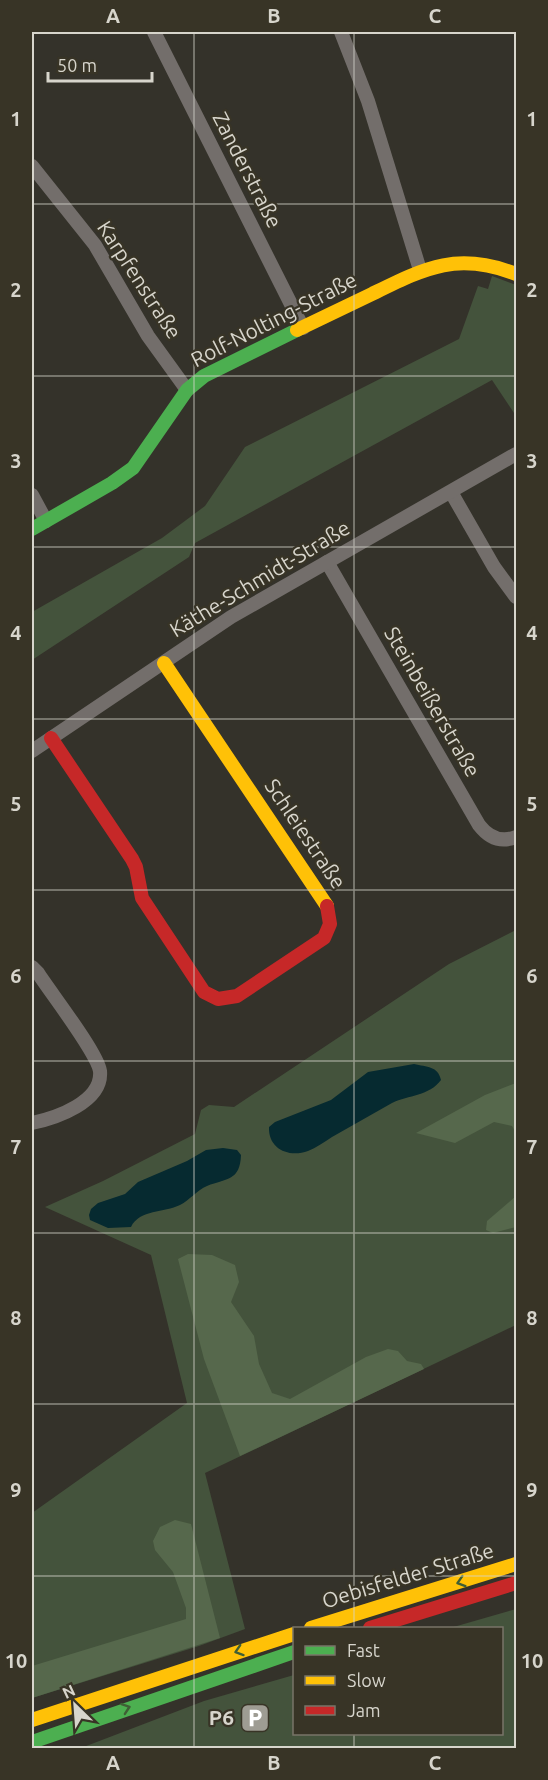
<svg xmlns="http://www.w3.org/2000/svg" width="548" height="1780" font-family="Ubuntu,sans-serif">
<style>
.green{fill:#44533c}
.forest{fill:#56684c}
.water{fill:#062a30}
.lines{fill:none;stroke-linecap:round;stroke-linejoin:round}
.street{stroke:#736e6b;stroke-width:14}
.fast{stroke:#4caf50;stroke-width:14}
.slow{stroke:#ffc107;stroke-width:14}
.jam{stroke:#c62828;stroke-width:14}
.oneway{stroke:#3f5f35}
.grid{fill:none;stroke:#d7d5cc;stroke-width:1.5;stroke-opacity:0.55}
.labels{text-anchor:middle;stroke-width:4.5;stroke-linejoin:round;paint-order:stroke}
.street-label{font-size:21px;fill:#d7d5cc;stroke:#383426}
.poi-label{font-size:21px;font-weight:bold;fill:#d7d5cc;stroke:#383426;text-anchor:end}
.neatline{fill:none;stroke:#d7d5cc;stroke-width:2}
.grid-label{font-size:20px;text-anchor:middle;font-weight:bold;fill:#d7d5cc}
</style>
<rect width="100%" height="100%" fill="#34322a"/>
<g class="green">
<polygon points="492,276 516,285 516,416 492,380 195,543 189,557 32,660 32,612 162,538 205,506 245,447 459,339 478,286 488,289"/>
<polygon points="516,930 516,1325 205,1473 245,1629 199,1646 32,1698 32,1513 187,1403 151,1255 45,1207 103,1181 195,1134 201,1110 209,1105 234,1107 449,964"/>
<polygon points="516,1609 516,1748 81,1748 204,1701 294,1675 294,1734 502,1734 502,1628 450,1628"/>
</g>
<g class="forest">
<polygon points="516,1083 516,1133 512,1126 494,1122 455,1143 416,1133 485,1095"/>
<polygon points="516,1196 516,1227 493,1233 486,1230 487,1221"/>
<polygon points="188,1254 212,1255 235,1265 239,1282 231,1302 254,1336 259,1364 272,1393 290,1399 366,1357 388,1349 398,1351 407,1361 421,1364 424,1369 240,1456 204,1359 178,1259"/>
<polygon points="175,1520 191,1524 220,1638 32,1698 32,1666 186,1619 186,1608 173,1572 155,1550 153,1541 160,1527"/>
</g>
<g class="water">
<path d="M 414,1064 C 427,1067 438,1066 441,1080 C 429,1096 409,1095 392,1103 C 372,1114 352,1126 332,1137 C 324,1142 316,1148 308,1151 C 289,1158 268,1149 269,1127 L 275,1122 L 331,1100 L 368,1072 Z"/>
<path d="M 223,1148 L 237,1150 L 241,1155 C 240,1181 227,1178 207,1186 C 197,1190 190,1200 180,1205 C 164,1213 140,1209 131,1227 L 108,1228 L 90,1220 L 89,1215 L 91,1209 L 98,1203 L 125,1194 L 138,1182 L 187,1161 L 206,1150 Z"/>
</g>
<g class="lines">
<g class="street">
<polyline points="154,32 303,328"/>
<polyline points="341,32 368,101 420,270"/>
<polyline points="32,166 95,245 148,336 187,390"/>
<polyline points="451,492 494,567 516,597"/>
<polyline points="32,495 46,521"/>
<path d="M 327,562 L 479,825 C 489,838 501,843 516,837"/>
<polyline points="32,751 231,617 516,454"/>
<path d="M 32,967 L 38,973 C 50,992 97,1052 100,1071 C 103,1102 56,1118 32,1123"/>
</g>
<g class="fast">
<polyline points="32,529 112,483 133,468 187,390 204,376 297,330"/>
<polyline points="32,1742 294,1652"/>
</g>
<g class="slow">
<path d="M 297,330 C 322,318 347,306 372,294 C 425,268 457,251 516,274"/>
<polyline points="164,663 327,906"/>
<polyline points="311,1628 516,1564"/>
<polyline points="32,1720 294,1634"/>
</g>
<g class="jam">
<polyline points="51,738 132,859 136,867 142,898 204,992 218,999 237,996 324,938 330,924 327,906"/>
<polyline points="370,1628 516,1583"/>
</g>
</g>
<defs><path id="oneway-chevron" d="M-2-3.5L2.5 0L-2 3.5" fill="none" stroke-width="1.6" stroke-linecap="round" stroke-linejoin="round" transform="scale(1.5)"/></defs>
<g class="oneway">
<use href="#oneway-chevron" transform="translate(461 1582) rotate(163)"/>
<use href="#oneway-chevron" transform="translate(239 1651) rotate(162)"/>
<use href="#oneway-chevron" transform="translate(126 1708) rotate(-19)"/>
</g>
<path class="grid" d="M 194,32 L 194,1748M 354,32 L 354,1628M 32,204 L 516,204M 32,376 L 516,376M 32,547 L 516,547M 32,719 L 516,719M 32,890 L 516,890M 32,1061 L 516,1061M 32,1233 L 516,1233M 32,1404 L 516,1404M 32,1576 L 516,1576M 354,1734 L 354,1748"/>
<defs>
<g id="parking-square" transform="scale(1.5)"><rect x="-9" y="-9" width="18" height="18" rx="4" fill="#9e9c93" stroke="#383426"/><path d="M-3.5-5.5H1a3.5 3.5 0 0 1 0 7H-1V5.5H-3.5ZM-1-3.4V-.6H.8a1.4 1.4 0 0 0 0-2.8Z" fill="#fff"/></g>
</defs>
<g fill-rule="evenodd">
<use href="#parking-square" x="255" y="1718"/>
</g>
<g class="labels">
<g class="street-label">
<text transform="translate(247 170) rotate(63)" y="7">Zanderstraße</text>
<text transform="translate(139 280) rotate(57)" y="7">Karpfenstraße</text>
<text transform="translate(274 320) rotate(-27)" y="7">Rolf-Nolting-Straße</text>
<text transform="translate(260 579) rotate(-31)" y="7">Käthe-Schmidt-Straße</text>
<text transform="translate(432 702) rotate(60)" y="7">Steinbeißerstraße</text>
<text transform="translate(305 834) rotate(56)" y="7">Schleiestraße</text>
<text transform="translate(408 1576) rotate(-17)" y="7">Oebisfelder Straße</text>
</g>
<g class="poi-label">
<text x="234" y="1725">P6</text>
</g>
</g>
<rect width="548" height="1780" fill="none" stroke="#383426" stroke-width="66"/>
<rect x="293" y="1627" width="210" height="108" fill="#383426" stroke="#787468" stroke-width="1.5"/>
<rect x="305" y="1646" width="30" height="9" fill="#4caf50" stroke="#787468" stroke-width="1.5"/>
<text x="347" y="1657" font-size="18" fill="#d7d5cc">Fast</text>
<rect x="305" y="1676" width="30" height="9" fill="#ffc107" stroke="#787468" stroke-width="1.5"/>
<text x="347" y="1687" font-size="18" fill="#d7d5cc">Slow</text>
<rect x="305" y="1706" width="30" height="9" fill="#c62828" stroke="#787468" stroke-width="1.5"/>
<text x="347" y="1717" font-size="18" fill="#d7d5cc">Jam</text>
<g transform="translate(75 1705) rotate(335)" stroke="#383426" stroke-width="4.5" paint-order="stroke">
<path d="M0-4.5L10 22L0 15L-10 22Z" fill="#d7d5cc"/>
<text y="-9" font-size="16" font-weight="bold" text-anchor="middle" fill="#d7d5cc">N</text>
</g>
<path d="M48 72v9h104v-9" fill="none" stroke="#d7d5cc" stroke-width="3"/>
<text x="57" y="72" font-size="18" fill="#d7d5cc" stroke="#383426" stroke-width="4.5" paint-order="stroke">50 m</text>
<rect x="33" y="33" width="482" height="1714" class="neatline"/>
<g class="grid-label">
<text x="113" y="23">A</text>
<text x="274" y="23">B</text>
<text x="435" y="23">C</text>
<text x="16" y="126">1</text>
<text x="532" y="126">1</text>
<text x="16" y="297">2</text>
<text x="532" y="297">2</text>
<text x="16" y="468">3</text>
<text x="532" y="468">3</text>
<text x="16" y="640">4</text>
<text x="532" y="640">4</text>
<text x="16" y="811">5</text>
<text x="532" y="811">5</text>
<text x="16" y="983">6</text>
<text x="532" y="983">6</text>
<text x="16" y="1154">7</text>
<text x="532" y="1154">7</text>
<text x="16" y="1325">8</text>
<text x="532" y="1325">8</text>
<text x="16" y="1497">9</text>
<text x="532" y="1497">9</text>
<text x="16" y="1668">10</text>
<text x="532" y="1668">10</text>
<text x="113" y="1770">A</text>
<text x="274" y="1770">B</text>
<text x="435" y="1770">C</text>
</g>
</svg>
